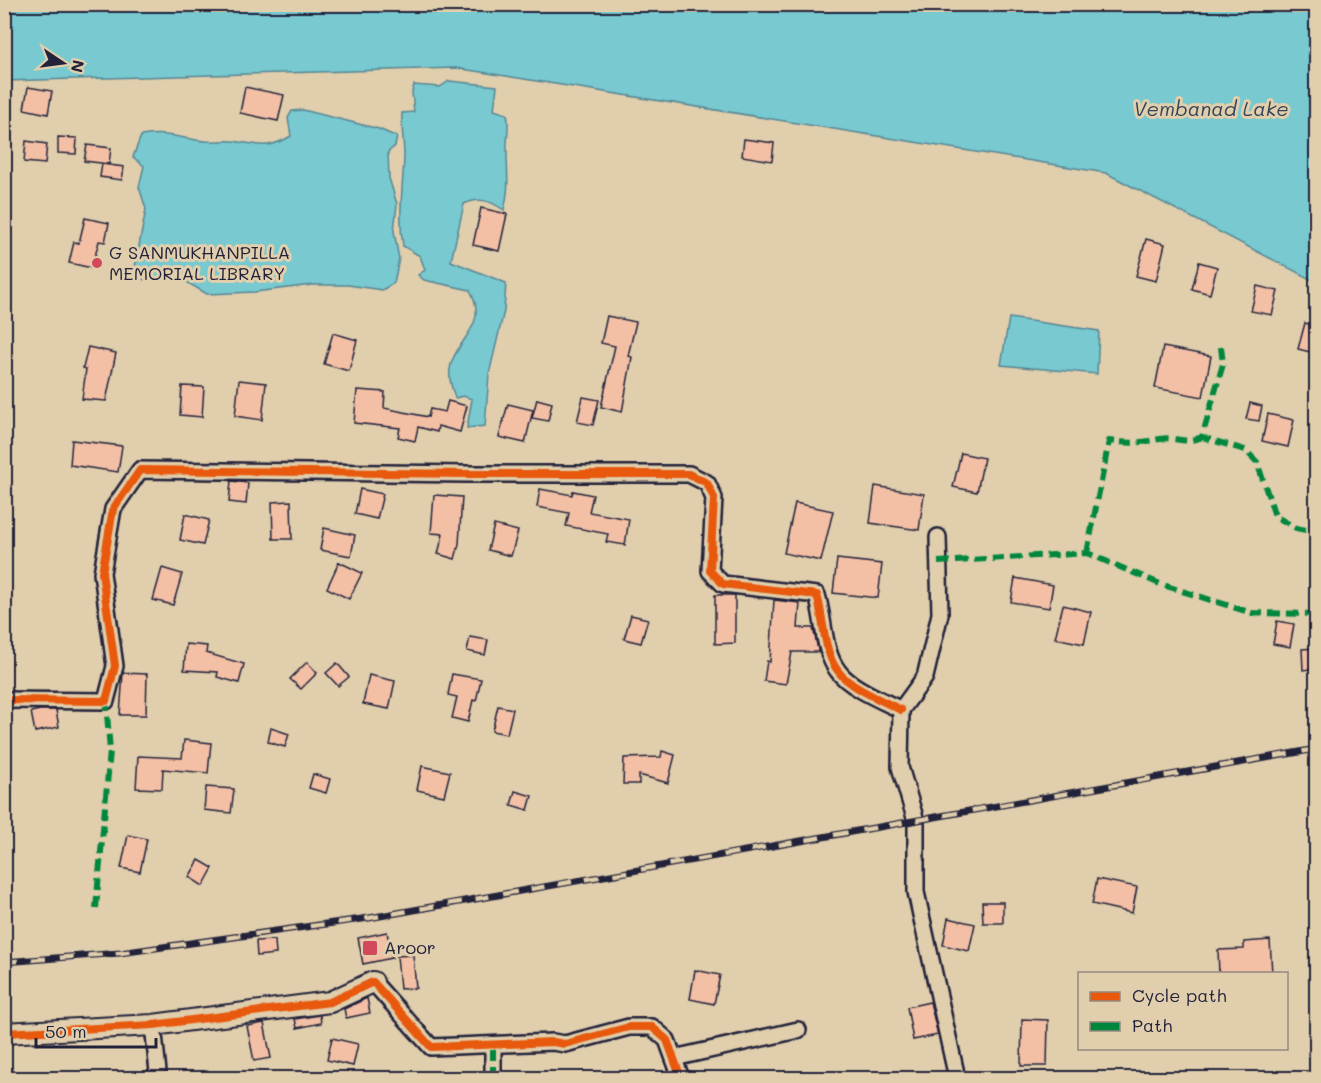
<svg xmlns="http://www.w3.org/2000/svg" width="1321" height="1083" font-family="Mali,sans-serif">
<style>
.water{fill:#78c9d0;stroke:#568694;stroke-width:1.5}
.building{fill:#f3bfa5;stroke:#22223b;stroke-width:1.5}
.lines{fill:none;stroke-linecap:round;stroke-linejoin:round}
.minor-casing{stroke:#22223b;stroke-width:20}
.tertiary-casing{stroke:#22223b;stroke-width:24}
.minor{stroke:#e0ceac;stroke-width:15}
.tertiary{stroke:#e0ceac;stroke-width:20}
.rail-casing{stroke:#22223b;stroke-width:7}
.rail{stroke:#e0ceac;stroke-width:4.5;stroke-dasharray:14;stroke-linecap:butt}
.quiet{stroke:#00873e;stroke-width:6;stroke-dasharray:12 6;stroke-linecap:butt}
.cycleway-casing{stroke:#e0ceac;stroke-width:11}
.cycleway{stroke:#e8590c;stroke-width:8}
.poi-dot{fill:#d1495b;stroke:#e0ceac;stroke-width:2}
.labels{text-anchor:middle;stroke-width:6;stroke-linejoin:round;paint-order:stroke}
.poi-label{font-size:18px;fill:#22223b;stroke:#e0ceac;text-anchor:start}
.water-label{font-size:20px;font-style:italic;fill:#334359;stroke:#e0ceac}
</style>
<rect width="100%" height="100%" fill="#e0ceac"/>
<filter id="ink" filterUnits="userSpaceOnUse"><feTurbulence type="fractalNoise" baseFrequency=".0167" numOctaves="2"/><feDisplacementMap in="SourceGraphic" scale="12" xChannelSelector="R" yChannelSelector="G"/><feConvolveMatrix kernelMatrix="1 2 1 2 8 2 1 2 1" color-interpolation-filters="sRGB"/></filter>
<g filter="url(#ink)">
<g class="water">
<polygon points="4,5 1316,5 1316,282 1106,173 456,68 5,81"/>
<path d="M 449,81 L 497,86 L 494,110 L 507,114 C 510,127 506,139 507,152 C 507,177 510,184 504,210 C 489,200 479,197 464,204 L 451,261 L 506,283 L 504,311 L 489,374 L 485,426 L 467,428 L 472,399 L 463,396 L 455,398 C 451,385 447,374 452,361 C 462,335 488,324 470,290 L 424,280 L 418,275 L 425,270 L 420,256 L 403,246 C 398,215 403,186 404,156 C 404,142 401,128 402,113 L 414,112 L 412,92 L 414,85 L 440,87 Z"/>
<path d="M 303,110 L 379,129 L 397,137 L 395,146 L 388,152 L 389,178 L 397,204 L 394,231 L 399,259 L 394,283 L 382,290 L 348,285 L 312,285 L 255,292 L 207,294 L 183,280 L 162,277 L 144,280 L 135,267 L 146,209 L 139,187 L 144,166 L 133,157 L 141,136 C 162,131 184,139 205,141 C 214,142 224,140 233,141 C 258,144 266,151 291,136 L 288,118 L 292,111 Z"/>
<polygon points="1009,318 1099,331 1097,374 1001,365"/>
</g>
<g class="building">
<polygon points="28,87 52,91 48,114 24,109"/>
<polygon points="245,87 284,95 278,121 240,113"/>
<polygon points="58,137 77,138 76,154 58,153"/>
<polygon points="744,139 774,143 772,161 742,156"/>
<polygon points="26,141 47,144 45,164 24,162"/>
<polygon points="87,145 111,148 109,164 84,161"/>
<polygon points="102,164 124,167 122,180 100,177"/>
<polygon points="481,208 507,214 499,251 473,245"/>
<polygon points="85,218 109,223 105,242 99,241 92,268 69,263 74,242 79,243"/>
<polygon points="1146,239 1165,244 1156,281 1136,276"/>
<polygon points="1199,262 1217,267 1210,294 1192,289"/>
<polygon points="1257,286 1278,291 1272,315 1251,311"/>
<polygon points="607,316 636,322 628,356 632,357 622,412 601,407 615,346 601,343"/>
<polygon points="1305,323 1317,326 1314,353 1298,349"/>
<polygon points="333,333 357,340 349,371 324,364"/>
<polygon points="88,347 116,353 106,401 82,399 86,369 83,368"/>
<polygon points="1163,347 1211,356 1203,397 1155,388"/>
<polygon points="239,380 266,383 262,420 235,416"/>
<polygon points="182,386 204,387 202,417 180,415"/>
<polygon points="357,390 385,392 384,408 428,417 430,409 445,412 448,401 467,406 460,432 438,426 437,432 418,427 415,441 398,437 400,428 354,423"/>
<polygon points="583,397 599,400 593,425 577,422"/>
<polygon points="537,399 552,403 548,421 532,418"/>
<polygon points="1250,403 1262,406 1259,421 1246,419"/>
<polygon points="508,404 533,410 525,443 499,437"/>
<polygon points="1268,414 1294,420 1288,447 1262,441"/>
<polygon points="72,440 122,446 118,472 70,465"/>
<polygon points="961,453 984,458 977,492 953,487"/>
<polygon points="231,481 248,483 246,504 229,502"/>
<polygon points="875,486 924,494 919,530 870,523"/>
<polygon points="360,489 383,494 377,519 355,514"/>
<polygon points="540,489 572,495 573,491 593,495 589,512 629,519 625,545 606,542 608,534 566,526 569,513 537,507"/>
<polygon points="434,495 462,497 459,544 455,559 438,554 443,534 431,533"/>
<polygon points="291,501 292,539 273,539 272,502"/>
<polygon points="795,503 833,511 821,561 784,553"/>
<polygon points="185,514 209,520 203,545 180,540"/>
<polygon points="494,525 518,531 511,556 488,550"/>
<polygon points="324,528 355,535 351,556 320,550"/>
<polygon points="837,559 882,564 878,598 833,593"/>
<polygon points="339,562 362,573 349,599 327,588"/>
<polygon points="162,568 182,574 173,605 153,600"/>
<polygon points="1015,578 1053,585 1049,608 1011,602"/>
<polygon points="715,595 735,595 735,643 715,644"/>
<polygon points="774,600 800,603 798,628 813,628 818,649 818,652 792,652 786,684 764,681 767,661 770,662"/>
<polygon points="1063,605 1091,612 1084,644 1055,638"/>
<polygon points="631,615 648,619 641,643 624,639"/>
<polygon points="1277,621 1294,624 1290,647 1273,644"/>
<polygon points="470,637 488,640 485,655 467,651"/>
<polygon points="186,644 207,646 206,653 244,664 239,683 217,677 218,672 184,670"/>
<polygon points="1315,648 1317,668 1303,670 1302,649"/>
<polygon points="307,662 317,673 301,689 290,679"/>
<polygon points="337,663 349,677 338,686 326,673"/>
<polygon points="123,673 147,674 146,715 120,715"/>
<polygon points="452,674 481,679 476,701 473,700 468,722 452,718 457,697 448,695"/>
<polygon points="369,675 395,681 389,709 363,704"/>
<polygon points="498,706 513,709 507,734 492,731"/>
<polygon points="40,710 56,710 59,727 35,732 31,712"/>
<polygon points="271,728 289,734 285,747 268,742"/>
<polygon points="184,740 211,743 208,773 163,769 162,789 136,788 138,756 182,758"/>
<polygon points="662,751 675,755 668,783 639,775 639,784 623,784 624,758 661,757"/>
<polygon points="422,766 450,772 444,796 417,790"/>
<polygon points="313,774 330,779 326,793 309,788"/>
<polygon points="206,787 234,789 231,813 204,810"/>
<polygon points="515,791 532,796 528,810 511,805"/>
<polygon points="128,835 147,839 140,872 121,868"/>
<polygon points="199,860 213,868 203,886 189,877"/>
<polygon points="1097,879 1137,887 1132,913 1092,904"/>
<polygon points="982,902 1003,902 1003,923 983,923"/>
<polygon points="948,918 975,924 969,951 943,945"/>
<polygon points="387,932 392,958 363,964 358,938"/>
<polygon points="275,940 276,954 257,956 256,941"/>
<polygon points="1270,940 1272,974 1219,974 1218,950 1244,949 1244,942"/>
<polygon points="413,955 416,988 400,989 397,956"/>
<polygon points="695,970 720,975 714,1004 690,999"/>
<polygon points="367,998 370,1013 346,1018 344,1009"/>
<polygon points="930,1002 938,1035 913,1040 907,1007"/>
<polygon points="320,1015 321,1023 297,1028 295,1019"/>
<polygon points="1022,1019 1048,1020 1047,1066 1021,1066"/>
<polygon points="264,1023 271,1058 254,1061 247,1026"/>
<polygon points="332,1038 358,1044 353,1066 327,1060"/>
</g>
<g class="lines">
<g class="minor-casing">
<g id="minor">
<polyline points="938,537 940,614 925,677 901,710 900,767 916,821 916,892 957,1078"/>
<path d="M 4,700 L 106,701 L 115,666 L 102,573 L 113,509 L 140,470 L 466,474 L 689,474 L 707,483 L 714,498 L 710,571 L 723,584 L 817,595 C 824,618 823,652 838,671 C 849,687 883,701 901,710"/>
<polyline points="373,982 431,1047 553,1042 565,1044 629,1027 652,1027 667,1040 681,1078"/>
<polyline points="153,1025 158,1072 153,1078"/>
<polyline points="674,1058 798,1030"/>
<polyline points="493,1078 493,1045"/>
</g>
</g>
<g class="tertiary-casing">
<polyline id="tertiary" points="4,1033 153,1025 330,1002 373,982"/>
</g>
<use href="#minor" class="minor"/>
<use href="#tertiary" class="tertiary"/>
<g class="rail-casing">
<polyline id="rail" points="4,962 120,953 369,918 1316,749"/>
</g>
<use href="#rail" class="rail"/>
<g class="quiet">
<polyline points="1221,347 1223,364 1202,437 1245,450 1257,462 1275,516 1296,528 1316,532"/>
<path d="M 1087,553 L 1109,441 C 1133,444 1137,443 1160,439 C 1178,436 1182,445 1202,437"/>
<polyline points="938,562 1087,553 1160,584 1252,613 1316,614"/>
<polyline points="96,908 110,751 106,701"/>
<polyline points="493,1078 493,1045"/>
</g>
<g class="cycleway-casing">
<g id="cycleway">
<path d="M 4,700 L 106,701 L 115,666 L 102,573 L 113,509 L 140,470 L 466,474 L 689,474 L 707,483 L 714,498 L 710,571 L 723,584 L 817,595 C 824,618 823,652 838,671 C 849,687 883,701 901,710"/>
<polyline points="4,1033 153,1025 330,1002 373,982 431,1047 553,1042 565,1044 629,1027 652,1027 667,1040 681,1078"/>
</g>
</g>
<use href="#cycleway" class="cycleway"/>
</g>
</g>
<g class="poi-dot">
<circle cx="97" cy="263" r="6"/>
<rect x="362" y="940" width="16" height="16" rx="3"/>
</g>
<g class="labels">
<g class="poi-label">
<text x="109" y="259">G SANMUKHANPILLA<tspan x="109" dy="21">MEMORIAL LIBRARY</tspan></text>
<text x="384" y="954">Aroor</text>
</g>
<g class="water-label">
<text x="1211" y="116">Vembanad Lake</text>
</g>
</g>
<rect width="1321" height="1083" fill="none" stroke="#e0ceac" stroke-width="24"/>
<rect x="12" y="12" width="1297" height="1059" fill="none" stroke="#22223b" stroke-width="2" filter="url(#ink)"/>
<rect x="1078" y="972" width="210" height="78" fill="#e0ceac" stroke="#94897f" stroke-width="1.5"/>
<rect x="1090" y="992" width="30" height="9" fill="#e8590c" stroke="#94897f" stroke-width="1.5"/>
<text x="1132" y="1002" font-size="18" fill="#22223b">Cycle path</text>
<rect x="1090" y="1022" width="30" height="9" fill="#00873e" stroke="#94897f" stroke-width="1.5"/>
<text x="1132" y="1032" font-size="18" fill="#22223b">Path</text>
<g transform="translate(63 63) rotate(103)" stroke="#e0ceac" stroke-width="4.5" paint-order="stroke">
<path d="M0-4.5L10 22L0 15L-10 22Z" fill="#22223b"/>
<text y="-9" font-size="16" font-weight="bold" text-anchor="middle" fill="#22223b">N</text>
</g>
<path d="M36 1038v9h120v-9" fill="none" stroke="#22223b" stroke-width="3"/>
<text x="45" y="1038" font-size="18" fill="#22223b" stroke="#e0ceac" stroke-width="4.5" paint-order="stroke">50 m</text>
</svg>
